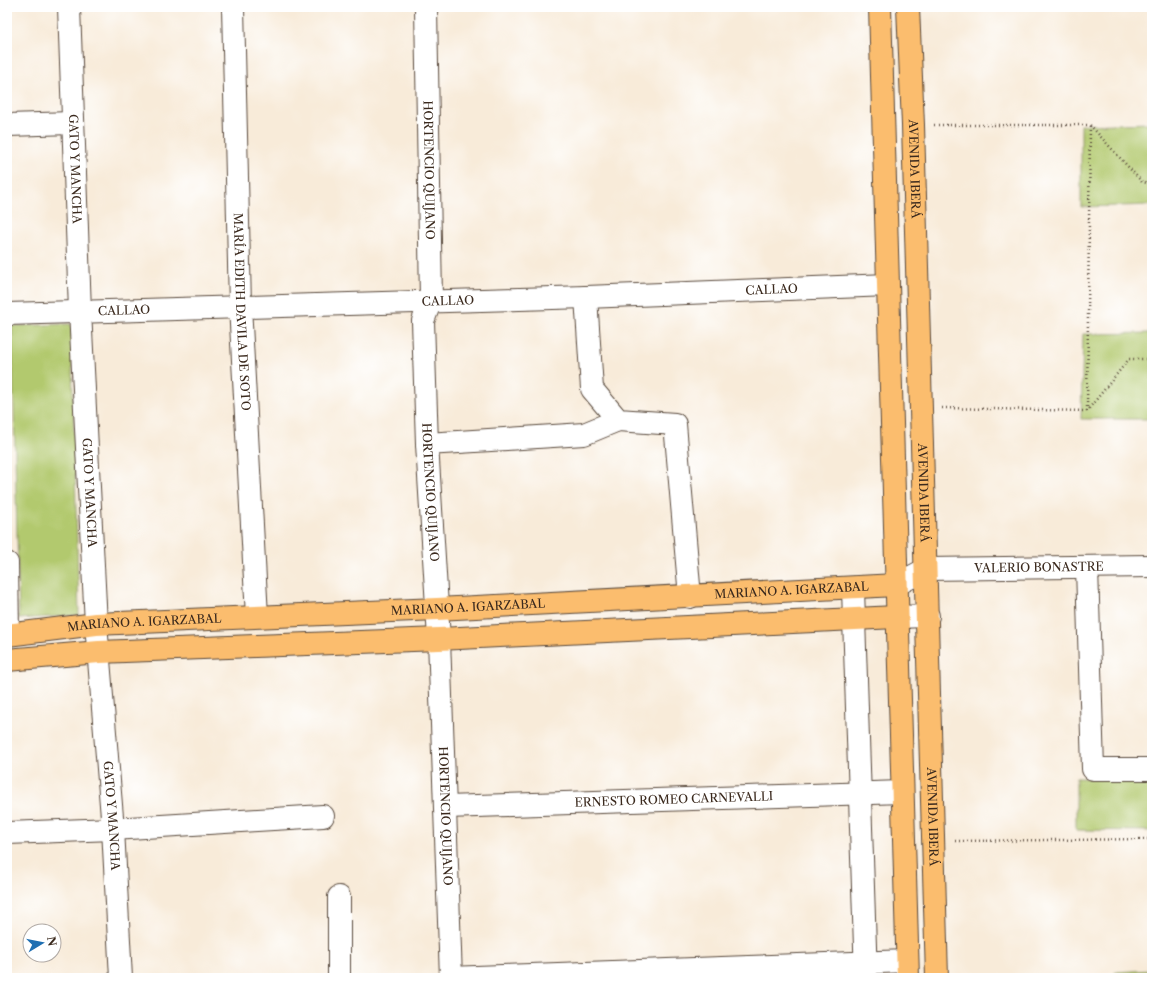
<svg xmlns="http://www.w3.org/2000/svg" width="1159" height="985" font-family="'Libre Caslon Text',serif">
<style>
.green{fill:#b2c96e;stroke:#767a46}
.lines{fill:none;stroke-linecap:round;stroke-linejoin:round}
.minor-casing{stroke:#57473a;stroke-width:24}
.major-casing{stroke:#57473a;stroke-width:24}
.path{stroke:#57473a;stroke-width:2.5;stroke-dasharray:1 3;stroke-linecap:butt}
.minor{stroke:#fff;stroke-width:22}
.major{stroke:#fbbd6e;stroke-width:22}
.labels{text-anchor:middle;stroke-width:3.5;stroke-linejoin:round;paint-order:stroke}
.street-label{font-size:12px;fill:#3b2a1e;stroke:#fff}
</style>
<rect width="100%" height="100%" fill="#fff"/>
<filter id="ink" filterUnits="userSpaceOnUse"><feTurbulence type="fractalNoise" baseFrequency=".025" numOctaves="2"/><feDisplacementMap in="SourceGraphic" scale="8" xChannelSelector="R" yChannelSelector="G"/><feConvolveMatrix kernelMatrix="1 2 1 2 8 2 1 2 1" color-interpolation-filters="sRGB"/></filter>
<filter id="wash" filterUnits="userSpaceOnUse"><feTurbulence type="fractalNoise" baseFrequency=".012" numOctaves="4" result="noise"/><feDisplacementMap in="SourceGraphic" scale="16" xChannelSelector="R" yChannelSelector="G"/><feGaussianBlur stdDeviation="0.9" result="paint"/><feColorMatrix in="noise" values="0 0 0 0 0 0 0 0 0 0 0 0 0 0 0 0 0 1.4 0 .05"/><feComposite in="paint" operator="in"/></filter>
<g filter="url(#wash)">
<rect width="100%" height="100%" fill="#f8ebd9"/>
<g class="green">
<polygon points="1152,123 1152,205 1081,207 1081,125"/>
<polygon points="71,324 79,615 19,619 12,326"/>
<polygon points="1152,333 1152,419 1081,419 1083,334"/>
<polygon points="1076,778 1152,779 1152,831 1076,830"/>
<polygon points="1152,970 1152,978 1115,978 1115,972"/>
</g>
</g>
<g filter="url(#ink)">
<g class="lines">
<g class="minor-casing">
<g id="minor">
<path id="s1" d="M 69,7 L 80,311 L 96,624 L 113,829 L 121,978"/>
<path id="s2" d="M 233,7 L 240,306 L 257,616"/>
<path id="s3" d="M 426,7 L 431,300 L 423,321 L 427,444 L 439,639 L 451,978"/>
<polyline points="7,125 72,123"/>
<polyline points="586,297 592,389 618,420 675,424 690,597"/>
<path id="s4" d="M 7,314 L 586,297 L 888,285"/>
<polyline points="427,444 584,434 618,420"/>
<polyline points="7,563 8,635"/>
<polyline points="1087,567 1093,769 1152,769"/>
<path id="s5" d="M 896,585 L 926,569 L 1152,566"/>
<polyline points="853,589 866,977"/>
<polyline points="896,617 928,616"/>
<path id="s6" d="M 446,807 L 902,792"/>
<polyline points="7,833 113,829 323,816"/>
<polyline points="339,897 339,978"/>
<polyline points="450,978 907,961"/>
</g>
</g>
<g class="major-casing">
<g id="major">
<polyline points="880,7 908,978"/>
<path id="s7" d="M 908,7 L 913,125 L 937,978"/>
<path id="s8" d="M 7,635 L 96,624 L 437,609 L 896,585"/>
<polyline points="7,660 99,652 439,639 896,617"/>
</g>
</g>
<g class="path">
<polyline points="934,125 1090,125 1142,182 1152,184"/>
<polyline points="942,408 1087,411 1129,359 1152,359"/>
<polyline points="1087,411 1090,125"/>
<polyline points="955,841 1152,839"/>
</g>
<use href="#minor" class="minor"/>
<use href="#major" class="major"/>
</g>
</g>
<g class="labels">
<g class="street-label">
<text dy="4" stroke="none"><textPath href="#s1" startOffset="162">GATO Y MANCHA</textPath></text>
<text dy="4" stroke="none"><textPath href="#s7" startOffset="162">AVENIDA IBERÁ</textPath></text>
<text dy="4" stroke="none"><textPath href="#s3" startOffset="163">HORTENCIO QUIJANO</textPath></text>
<text dy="4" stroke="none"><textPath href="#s4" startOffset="765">CALLAO</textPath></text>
<text dy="4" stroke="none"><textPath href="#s4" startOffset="441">CALLAO</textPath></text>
<text dy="4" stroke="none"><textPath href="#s4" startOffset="117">CALLAO</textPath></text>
<text dy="4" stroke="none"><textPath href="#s2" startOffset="305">MARÍA EDITH DAVILA DE SOTO</textPath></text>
<text dy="4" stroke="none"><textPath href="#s3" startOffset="487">HORTENCIO QUIJANO</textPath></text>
<text dy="4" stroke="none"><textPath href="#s7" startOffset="486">AVENIDA IBERÁ</textPath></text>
<text dy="4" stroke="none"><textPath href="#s1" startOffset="486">GATO Y MANCHA</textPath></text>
<text dy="4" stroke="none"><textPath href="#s5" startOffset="147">VALERIO BONASTRE</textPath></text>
<text dy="4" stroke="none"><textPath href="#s8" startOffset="786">MARIANO A. IGARZABAL</textPath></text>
<text dy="4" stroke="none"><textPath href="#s8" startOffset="462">MARIANO A. IGARZABAL</textPath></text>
<text dy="4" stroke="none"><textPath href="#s8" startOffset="138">MARIANO A. IGARZABAL</textPath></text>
<text dy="4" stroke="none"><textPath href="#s6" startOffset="228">ERNESTO ROMEO CARNEVALLI</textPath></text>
<text dy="4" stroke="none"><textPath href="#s3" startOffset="811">HORTENCIO QUIJANO</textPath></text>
<text dy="4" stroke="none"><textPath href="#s1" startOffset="810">GATO Y MANCHA</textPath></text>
<text dy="4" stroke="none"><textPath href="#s7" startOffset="810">AVENIDA IBERÁ</textPath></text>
</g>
</g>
<rect width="1159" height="985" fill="none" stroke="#fff" stroke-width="24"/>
<g transform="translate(42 943) rotate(80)"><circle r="19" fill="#ffffff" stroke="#b1aaa5"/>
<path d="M0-3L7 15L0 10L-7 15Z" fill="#1f6fb2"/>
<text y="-6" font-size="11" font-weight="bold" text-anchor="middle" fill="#3b2a1e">N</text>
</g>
</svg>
